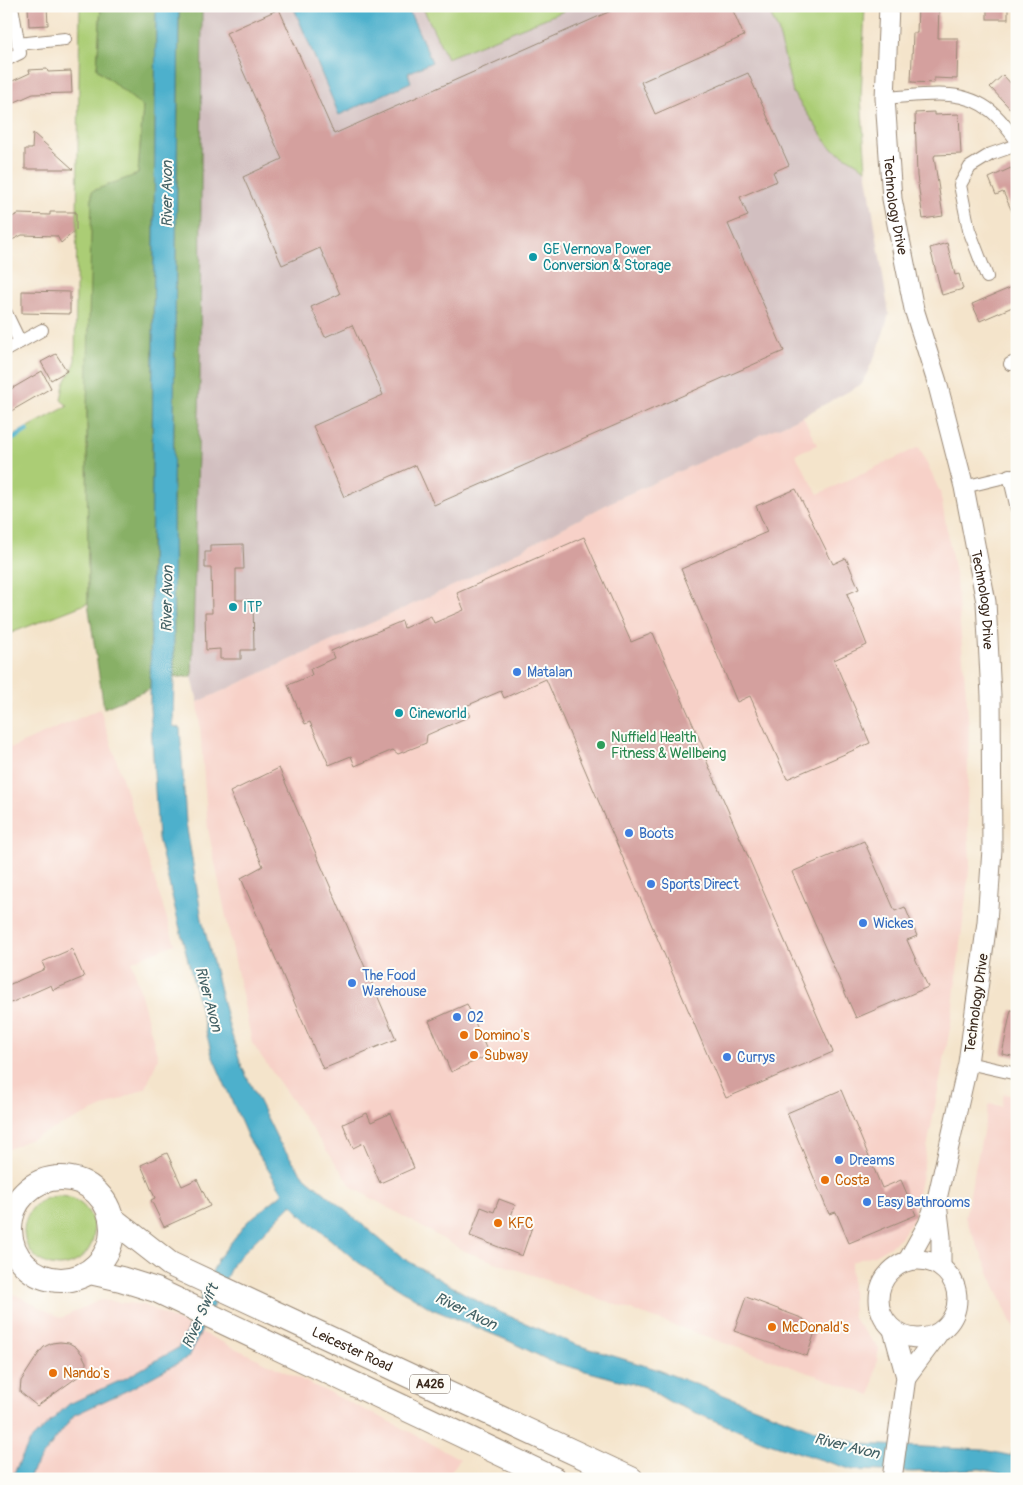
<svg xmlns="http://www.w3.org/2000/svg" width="1023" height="1485" font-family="Pangolin,sans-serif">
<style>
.built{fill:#f7d1c8}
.industrial{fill:#d2bfc0}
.green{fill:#abcd75;stroke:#737c4a}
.forest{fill:#88b066;stroke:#626d42}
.water{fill:#4db0cc;stroke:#446d75}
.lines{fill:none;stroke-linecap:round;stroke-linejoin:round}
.stream{stroke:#4db0cc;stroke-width:5}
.building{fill:#d4a09e}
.street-casing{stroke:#988774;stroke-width:14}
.secondary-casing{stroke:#988774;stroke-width:21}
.highway-casing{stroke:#988774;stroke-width:26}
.street{stroke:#fff;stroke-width:12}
.secondary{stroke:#fff;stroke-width:19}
.highway{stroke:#fff;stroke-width:24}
.culture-dot{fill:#0f9aa8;stroke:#fdfcf7;stroke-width:2}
.shop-dot{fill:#3f7fe0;stroke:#fdfcf7;stroke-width:2}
.leisure-dot{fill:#2e9e5b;stroke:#fdfcf7;stroke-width:2}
.food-dot{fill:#e8710a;stroke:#fdfcf7;stroke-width:2}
.labels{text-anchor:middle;stroke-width:4;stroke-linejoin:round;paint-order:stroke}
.shield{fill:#fdfcf7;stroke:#75695f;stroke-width:1}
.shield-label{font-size:12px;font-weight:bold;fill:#3b2a1e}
.street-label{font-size:14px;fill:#3b2a1e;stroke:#fdfcf7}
.culture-label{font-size:14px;fill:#0d838f;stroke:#fdfcf7;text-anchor:start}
.shop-label{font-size:14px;fill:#366cbe;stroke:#fdfcf7;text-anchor:start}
.leisure-label{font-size:14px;fill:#27864d;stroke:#fdfcf7;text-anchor:start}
.food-label{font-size:14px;fill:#c56008;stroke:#fdfcf7;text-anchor:start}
.water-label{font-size:15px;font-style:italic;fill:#426064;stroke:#fdfcf7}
</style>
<rect width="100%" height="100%" fill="#fdfcf7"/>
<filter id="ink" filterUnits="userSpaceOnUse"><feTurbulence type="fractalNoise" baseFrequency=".02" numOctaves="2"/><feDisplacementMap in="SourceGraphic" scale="10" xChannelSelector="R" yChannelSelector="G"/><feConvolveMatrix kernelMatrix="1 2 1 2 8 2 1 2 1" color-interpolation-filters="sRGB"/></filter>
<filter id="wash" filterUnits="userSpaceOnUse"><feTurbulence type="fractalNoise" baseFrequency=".0096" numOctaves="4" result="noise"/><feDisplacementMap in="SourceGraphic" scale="20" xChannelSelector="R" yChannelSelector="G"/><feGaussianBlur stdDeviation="1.12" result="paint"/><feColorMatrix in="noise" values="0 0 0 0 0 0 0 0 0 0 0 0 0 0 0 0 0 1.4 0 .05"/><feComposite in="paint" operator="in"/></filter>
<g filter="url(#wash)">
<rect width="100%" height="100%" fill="#f4e4cb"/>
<g class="built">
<polygon points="803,416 817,445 795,454 818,494 919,447 940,492 956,579 969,727 967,808 970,862 951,1023 913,1221 895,1243 874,1255 851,1262 853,1318 879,1349 871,1395 464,1251 352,1187 252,1043 208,829 198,702 457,584 617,499"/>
<polygon points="100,709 175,944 132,961 158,1058 146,1088 6,1150 6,739 11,748"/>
<polygon points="1004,1094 1017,1096 1017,1331 1010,1320 965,1217 989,1104 1001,1106"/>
<polygon points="6,1290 61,1318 100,1300 144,1305 399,1426 460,1459 446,1479 6,1479"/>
</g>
<polygon class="industrial" points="202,6 422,6 447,58 576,6 766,6 778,30 794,93 830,147 866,169 889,314 879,347 862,384 803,416 617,499 457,584 198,702 192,677 200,377"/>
<g class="green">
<polygon points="80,6 101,6 97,69 143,107 138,174 87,407 88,603 6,635 6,439 68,406 61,400 64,384 75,364"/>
<polygon points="422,6 576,6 447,58"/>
<polygon points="766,6 865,6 861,97 866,169 830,147 793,93 778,30"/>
<circle cx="59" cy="1231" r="35"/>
</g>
<g class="forest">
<polygon points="101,6 156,6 150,689 104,708 88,603 87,407 92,191 138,174 143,107 97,69"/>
<polygon points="202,6 200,377 192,677 174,677 173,496 179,12"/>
<polygon points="1017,1437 1017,1479 1003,1479"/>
</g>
<g class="water">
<polygon points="156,6 190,6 190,8 179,12 173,496 174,677 173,726 180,728 186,823 202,919 229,1026 242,1067 279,1142 303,1175 401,1257 488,1307 574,1344 656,1369 825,1434 862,1444 984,1450 1017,1457 1017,1477 980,1469 912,1472 853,1470 763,1441 670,1402 645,1387 552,1362 509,1341 432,1309 359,1263 301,1215 292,1204 233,1263 189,1357 128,1390 74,1415 33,1469 29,1479 11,1479 30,1441 69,1404 124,1379 178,1348 184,1337 218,1259 247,1222 283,1193 248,1138 212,1055 182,937 158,838 150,707"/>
<polygon points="293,6 407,6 432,62 408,73 411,82 339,115"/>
</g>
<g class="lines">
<polyline class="stream" points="6,443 27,430"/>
</g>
<g id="blocks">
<g class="building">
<polygon points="28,6 47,6 48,25 29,26"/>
<polygon points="622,6 731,6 744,36 641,82 655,114 748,73 789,165 773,172 777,181 740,197 748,216 728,224 784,351 434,505 416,465 344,497 313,426 383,395 352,325 325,337 311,307 340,294 320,248 282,265 243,177 282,159 226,33 279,9 334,134"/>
<polygon points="918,6 939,6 938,38 958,38 957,79 934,78 934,83 911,82 913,33 917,33"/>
<rect x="987" y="6" width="21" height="13"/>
<polygon points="47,69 48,72 71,71 72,93 33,94 6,106 6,84 30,73 29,70"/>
<polygon points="1003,75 1017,90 1017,116 990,87"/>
<polygon points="934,112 934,115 959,114 961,154 935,155 934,157 943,216 923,219 917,176 915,113"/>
<polygon points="33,133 73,169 25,169 25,149 32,149"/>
<polygon points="1011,168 1017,182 1017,222 1003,192 996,195 989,178"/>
<polygon points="50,212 76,212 76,230 61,243 57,236 22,235 6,243 6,220 18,214 50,215"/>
<polygon points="947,243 955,275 959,274 963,289 942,295 930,248"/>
<polygon points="1017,285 1017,305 980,321 972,304"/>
<polygon points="22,291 70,292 70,314 22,313"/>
<polygon points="56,354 67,371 51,380 41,362"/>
<polygon points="42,371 51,388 6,414 6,392"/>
<polygon points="796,489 833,564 846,558 859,589 847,594 867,645 834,660 870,743 787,779 750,696 737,702 681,569 767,532 756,506"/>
<polygon points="584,537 631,642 653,633 706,754 704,755 833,1052 726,1098 546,679 504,698 501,691 466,706 470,716 427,735 426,743 398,754 393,750 355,766 351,756 329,765 310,722 305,724 288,685 312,675 310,669 334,658 331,651 402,621 404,628 431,616 434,623 464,610 457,593"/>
<polygon points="243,544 244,569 236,569 236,600 253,600 254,650 241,650 241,659 220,659 220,649 206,650 205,613 212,613 211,568 205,568 205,552 210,552 210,545"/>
<polygon points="279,768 396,1039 323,1069 241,878 263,866 230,792"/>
<polygon points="864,841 895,911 905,907 917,936 907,940 928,987 856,1018 792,872"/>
<polygon points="72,949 84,977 53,990 51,985 6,1005 6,986 45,969 42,962"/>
<polygon points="467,1004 489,1055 451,1072 429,1021"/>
<polygon points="1011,1010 1017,1011 1017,1057 1002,1054"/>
<polygon points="841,1090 882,1188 901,1180 916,1215 849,1243 836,1212 829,1214 787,1113"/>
<polygon points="367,1113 371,1122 391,1113 414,1168 380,1183 363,1143 353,1148 343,1124"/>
<polygon points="167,1153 182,1186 197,1179 210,1206 164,1227 151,1200 155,1198 141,1165"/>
<polygon points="499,1199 515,1205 510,1219 532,1227 522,1256 470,1236 481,1207 494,1212"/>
<polygon points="746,1297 804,1319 803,1325 816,1329 807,1356 734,1331"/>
<polygon points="60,1342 69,1343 76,1347 82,1354 86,1362 86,1371 37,1406 20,1392 21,1381 39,1353 44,1347 52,1343"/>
</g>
</g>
</g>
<g filter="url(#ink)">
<use href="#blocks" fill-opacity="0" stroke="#988774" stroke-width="1"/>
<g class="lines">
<g class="street-casing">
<g id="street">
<polyline points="18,44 65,39"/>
<polyline points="6,60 20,53 12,6"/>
<path d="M 885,98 C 921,96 960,86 991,111 C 1001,119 1009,131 1017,141"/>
<polyline points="987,277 969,230 960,185 970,167 991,154 1017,145"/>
<polyline points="6,313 20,342"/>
<polyline points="6,350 42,330"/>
<polyline points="1010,364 1017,361"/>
<polyline points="1009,475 1017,509"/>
<polyline points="964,487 1017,474"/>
<polyline points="968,1063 1017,1074"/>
</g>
</g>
<g class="secondary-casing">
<g id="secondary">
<path id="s1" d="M 889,6 L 885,98 L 892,199 L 914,309 L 937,382 L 964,487 L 986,602 L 991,696 L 992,849 L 987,922 L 968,1063 L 937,1199 L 928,1224 L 908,1260"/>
<polyline points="937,1204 941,1237 941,1267"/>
<circle cx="918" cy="1299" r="39"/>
<polyline points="906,1377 938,1334"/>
<polyline points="892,1479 906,1377 893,1330"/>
</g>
</g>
<g class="highway-casing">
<g id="highway">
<circle cx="61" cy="1229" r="51"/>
<path id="s2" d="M 111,1218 L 170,1264 L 631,1479"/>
<polyline points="90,1272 121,1279 156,1290 554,1479"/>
</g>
</g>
<use href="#street" class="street"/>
<use href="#secondary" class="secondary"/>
<use href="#highway" class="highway"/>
</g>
</g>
<g class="culture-dot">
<circle cx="533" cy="257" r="5"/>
<circle cx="233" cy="607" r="5"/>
<circle cx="399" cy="713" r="5"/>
</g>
<g class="shop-dot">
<circle cx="517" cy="672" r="5"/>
<circle cx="629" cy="833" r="5"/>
<circle cx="651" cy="884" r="5"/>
<circle cx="863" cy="923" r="5"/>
<circle cx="352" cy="983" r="5"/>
<circle cx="457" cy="1017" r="5"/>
<circle cx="727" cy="1057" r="5"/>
<circle cx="839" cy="1160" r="5"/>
<circle cx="867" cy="1202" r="5"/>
</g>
<circle class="leisure-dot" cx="601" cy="745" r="5"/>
<g class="food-dot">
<circle cx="464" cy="1035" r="5"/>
<circle cx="474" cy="1055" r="5"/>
<circle cx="825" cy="1180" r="5"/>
<circle cx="498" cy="1223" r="5"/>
<circle cx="772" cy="1327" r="5"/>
<circle cx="53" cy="1373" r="5"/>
</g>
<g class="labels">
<rect class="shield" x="410" y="1374.5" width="40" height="19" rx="4"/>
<g class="shield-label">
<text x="430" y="1388">A426</text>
</g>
<g class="street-label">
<text dy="5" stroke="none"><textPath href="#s1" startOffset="200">Technology Drive</textPath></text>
<text dy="5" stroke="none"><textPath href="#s1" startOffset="605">Technology Drive</textPath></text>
<text transform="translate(976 1003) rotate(-82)" y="5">Technology Drive</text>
<text dy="5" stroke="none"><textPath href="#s2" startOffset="276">Leicester Road</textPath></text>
</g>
<g class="culture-label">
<text x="543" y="254">GE Vernova Power<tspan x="543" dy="16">Conversion &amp; Storage</tspan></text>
<text x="243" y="612">ITP</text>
<text x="409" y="718">Cineworld</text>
</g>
<g class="shop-label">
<text x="527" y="677">Matalan</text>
<text x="639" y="838">Boots</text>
<text x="661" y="889">Sports Direct</text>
<text x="873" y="928">Wickes</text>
<text x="362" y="980">The Food<tspan x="362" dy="16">Warehouse</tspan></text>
<text x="467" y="1022">O2</text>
<text x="737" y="1062">Currys</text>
<text x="849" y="1165">Dreams</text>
<text x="877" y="1207">Easy Bathrooms</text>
</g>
<g class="leisure-label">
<text x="611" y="742">Nuffield Health<tspan x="611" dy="16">Fitness &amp; Wellbeing</tspan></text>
</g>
<g class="food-label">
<text x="474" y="1040">Domino's</text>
<text x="484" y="1060">Subway</text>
<text x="835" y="1185">Costa</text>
<text x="508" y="1228">KFC</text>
<text x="782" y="1332">McDonald's</text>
<text x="63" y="1378">Nando's</text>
</g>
<g class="water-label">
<text transform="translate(167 194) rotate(-90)" y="5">River Avon</text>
<text transform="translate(167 599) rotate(-89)" y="5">River Avon</text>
<text transform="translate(209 999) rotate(75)" y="5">River Avon</text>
<text transform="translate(466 1311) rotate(26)" y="5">River Avon</text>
<text transform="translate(200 1316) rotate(-66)" y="5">River Swift</text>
<text transform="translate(847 1446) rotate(14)" y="5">River Avon</text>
</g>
</g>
<rect width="1023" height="1485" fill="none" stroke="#fdfcf7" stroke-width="25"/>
</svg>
